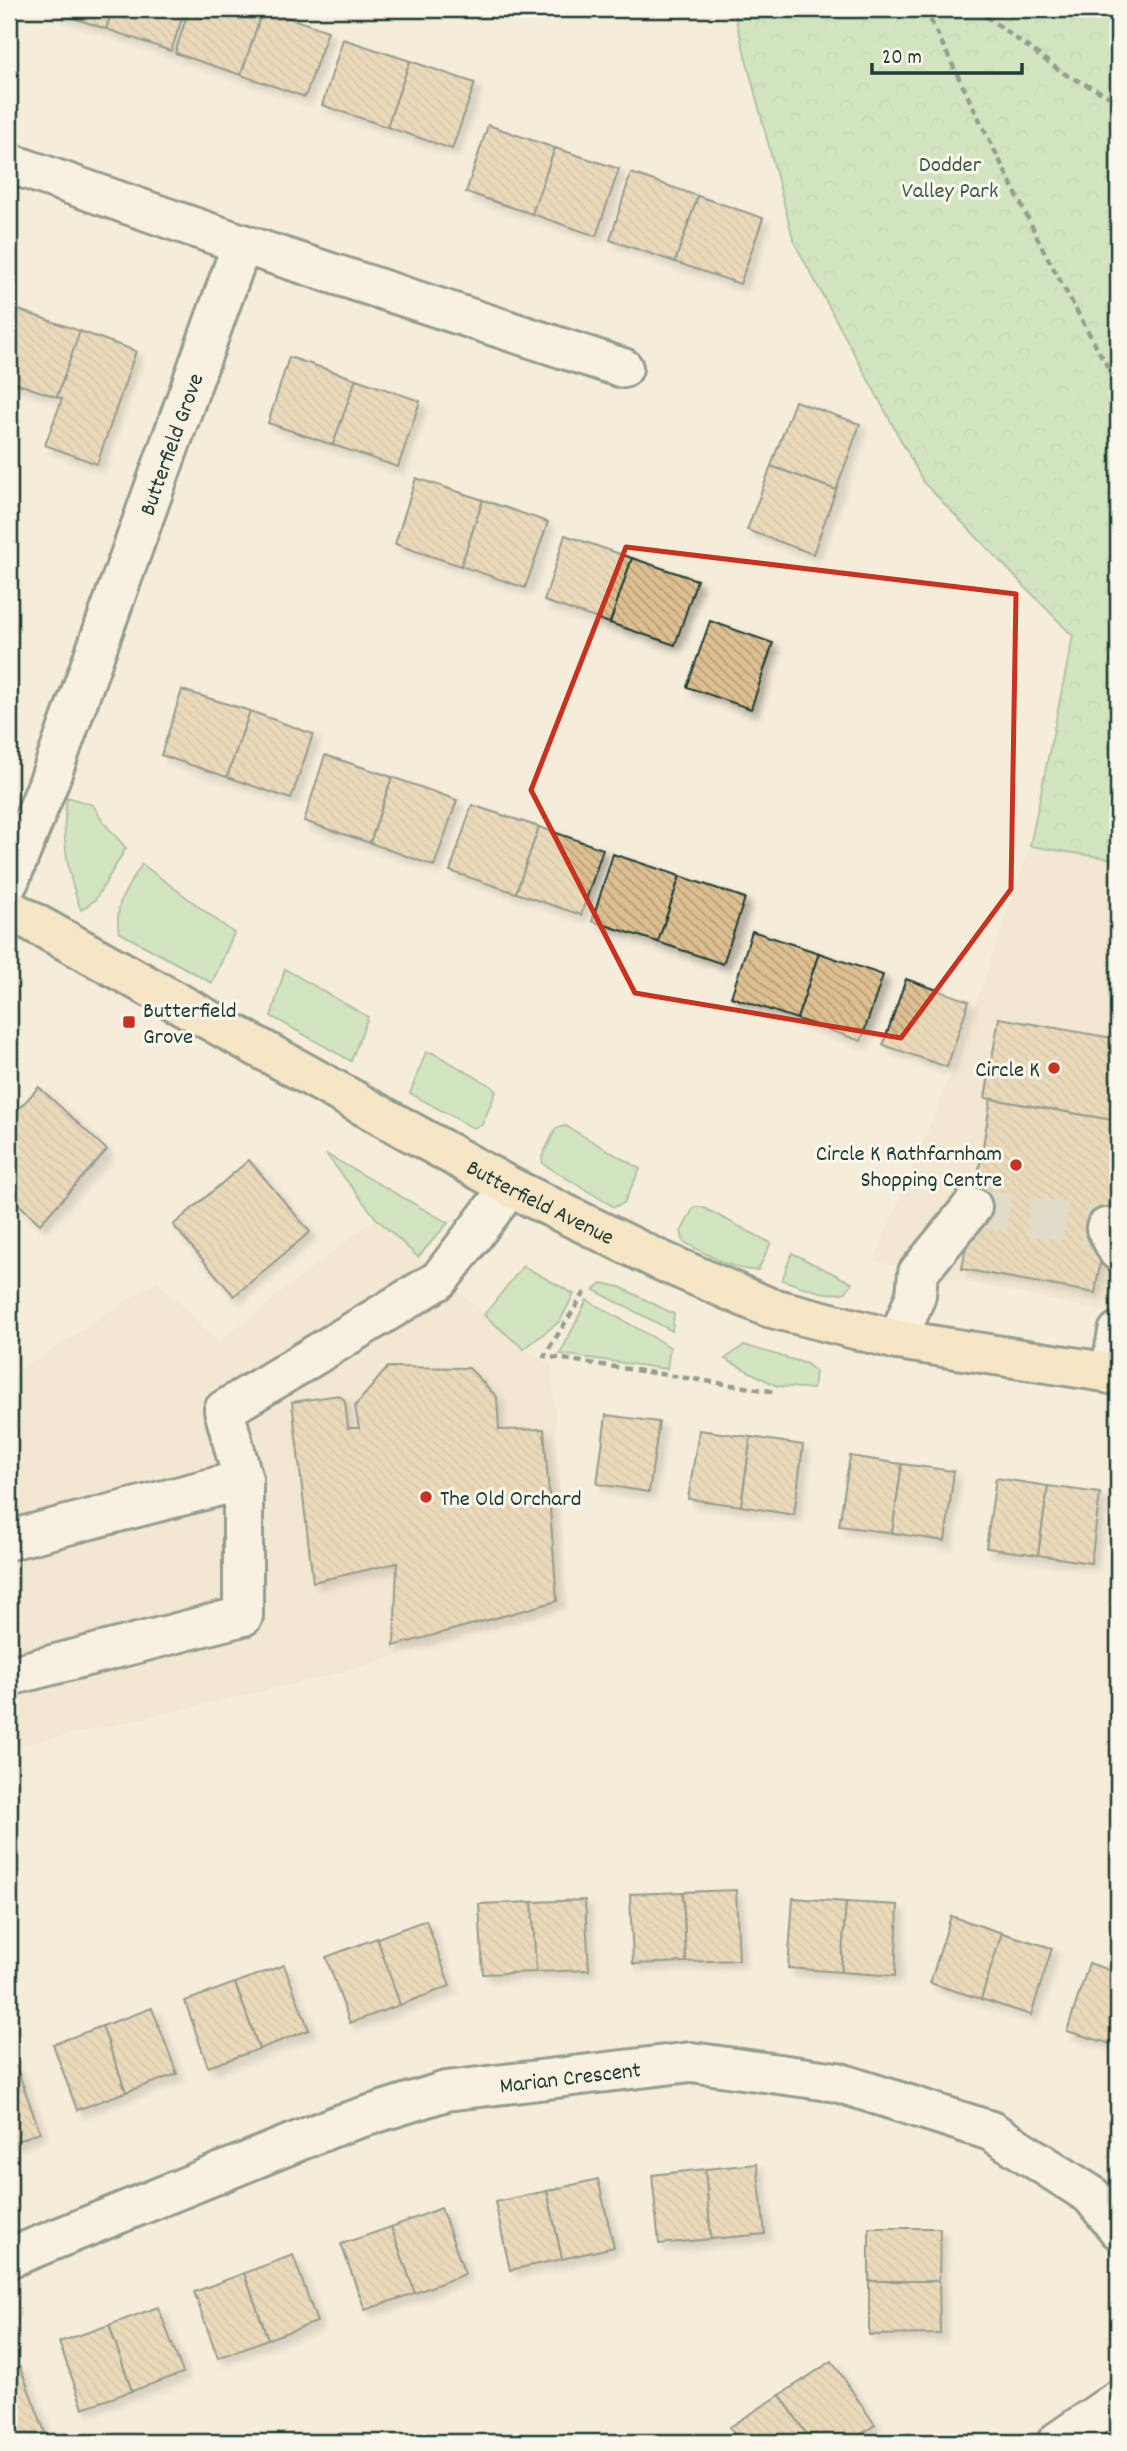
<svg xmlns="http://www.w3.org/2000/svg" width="1127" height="2451" font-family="Dekko,sans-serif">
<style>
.built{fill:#eedfc4}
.grass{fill:#a6dc9f;stroke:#628c6a;stroke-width:2}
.park{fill:url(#park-crowns);stroke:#628c6a;stroke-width:2}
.building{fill:url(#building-back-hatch);stroke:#1f3d34;stroke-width:2;filter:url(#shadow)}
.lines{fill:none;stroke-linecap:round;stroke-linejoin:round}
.minor-tunnel{stroke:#cac9b9;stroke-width:38;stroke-dasharray:38 19;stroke-linecap:butt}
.minor-casing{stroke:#1f3d34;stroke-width:44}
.major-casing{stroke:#1f3d34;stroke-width:44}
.path{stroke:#1f3d34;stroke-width:4.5;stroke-dasharray:7 5;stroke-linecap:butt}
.minor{stroke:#fbf7ec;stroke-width:38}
.major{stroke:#f9deab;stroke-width:38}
.marked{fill:none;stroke:#c8321e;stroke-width:5;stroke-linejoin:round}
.poi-dot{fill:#c8321e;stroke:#fbf7ec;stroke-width:2.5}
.labels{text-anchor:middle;stroke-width:6;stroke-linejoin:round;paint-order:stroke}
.park-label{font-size:23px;fill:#3a5d49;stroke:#fbf7ec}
.street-label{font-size:23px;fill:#1f3d34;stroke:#fbf7ec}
.poi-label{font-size:23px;fill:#1f3d34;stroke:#fbf7ec;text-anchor:start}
</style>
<defs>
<pattern id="park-crowns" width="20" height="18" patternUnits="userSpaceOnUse" patternTransform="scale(1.75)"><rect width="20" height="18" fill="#a6dc9f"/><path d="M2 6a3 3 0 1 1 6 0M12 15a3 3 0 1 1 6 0" fill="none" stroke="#8ebe8a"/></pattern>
<pattern id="building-back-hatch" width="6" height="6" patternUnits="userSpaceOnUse" patternTransform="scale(1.75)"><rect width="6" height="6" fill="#ddc091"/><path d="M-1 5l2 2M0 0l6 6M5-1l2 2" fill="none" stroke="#b39d77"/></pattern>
<filter id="shadow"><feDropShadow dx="6" dy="6" stdDeviation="3.5" flood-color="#0004"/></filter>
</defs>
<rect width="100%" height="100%" fill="#f5ecda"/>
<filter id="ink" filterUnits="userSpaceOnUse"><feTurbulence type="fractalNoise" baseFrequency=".0143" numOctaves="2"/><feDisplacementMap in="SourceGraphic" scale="14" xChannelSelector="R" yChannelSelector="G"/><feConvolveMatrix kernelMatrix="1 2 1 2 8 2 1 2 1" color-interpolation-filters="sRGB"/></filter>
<g filter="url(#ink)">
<g class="built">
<polygon points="1030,846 1118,860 1118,1315 874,1261 953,1069"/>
<polygon points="376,1218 524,1349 552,1366 567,1608 316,1679 9,1748 9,1378 157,1281 218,1342"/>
</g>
<g class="grass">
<path d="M 67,797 L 93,805 L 105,824 L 126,848 L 95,900 L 81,910 C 67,874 61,835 67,797 Z"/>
<path d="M 142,864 L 234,933 L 212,983 L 119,932 C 114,900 127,890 142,864 Z"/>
<polygon points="285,969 368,1017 351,1061 271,1016"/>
<polygon points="426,1052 433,1053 491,1086 496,1092 482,1125 473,1128 410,1093"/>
<polygon points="566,1126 640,1169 624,1203 614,1207 543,1164 542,1157 556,1128"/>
<polygon points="326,1154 448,1223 418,1257 376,1218"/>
<path d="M 694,1207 L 702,1207 L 771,1243 L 758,1270 C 734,1272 705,1253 684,1242 L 681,1232 Z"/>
<path d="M 792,1253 L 852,1283 L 846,1292 C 826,1298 802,1286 782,1280 Z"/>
<polygon points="523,1266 574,1294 560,1321 524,1349 484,1315"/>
<polygon points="602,1283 620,1287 674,1314 672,1331 594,1290"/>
<polygon points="587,1300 670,1347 667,1369 560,1354"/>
<polygon points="744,1345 807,1364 815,1371 813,1389 777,1386 725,1359"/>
</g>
<polygon class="park" points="733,9 1118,9 1118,860 1030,846 1073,636 924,483 794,242"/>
<g class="building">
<polygon points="47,9 113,9 106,29"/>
<polygon points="113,9 185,9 171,51 106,29"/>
<polygon points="189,9 263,9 241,75 175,53"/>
<polygon points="263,9 328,31 305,97 241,75"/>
<polygon points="343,39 410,61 387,127 322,105"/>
<polygon points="410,61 475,83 452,149 387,127"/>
<polygon points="488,125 555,148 532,214 466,192"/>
<polygon points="555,148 619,169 596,236 532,214"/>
<polygon points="631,173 698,196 675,262 610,240"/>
<polygon points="698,196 763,218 740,284 675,262"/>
<polygon points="16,309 80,331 57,397 9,381 9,329"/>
<polygon points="80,331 136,351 97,464 45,445 62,399 57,397"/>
<polygon points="289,357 356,379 333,445 268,423"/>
<polygon points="356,379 420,401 398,467 333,445"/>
<polygon points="795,401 860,424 836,490 771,466"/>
<polygon points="771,466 836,490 813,554 747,530"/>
<polygon points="416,478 483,500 461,566 395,544"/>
<polygon points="483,500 548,522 525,588 461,566"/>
<polygon points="565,535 632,558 610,623 544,601"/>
<polygon points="632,558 697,580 675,645 610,623"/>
<polygon points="710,621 773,643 751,709 687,687"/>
<polygon points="182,690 250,711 227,777 161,755"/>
<polygon points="250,711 313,734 291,799 227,777"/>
<polygon points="325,755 392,777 370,843 304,821"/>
<polygon points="392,777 457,800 434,866 370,843"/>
<polygon points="472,805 539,827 516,893 450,871"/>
<polygon points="539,827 603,849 581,915 516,893"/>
<polygon points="613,854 680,876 658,942 592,921"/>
<polygon points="680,876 745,898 723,964 658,942"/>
<polygon points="752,931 819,953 797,1019 731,997"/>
<polygon points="819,953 883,975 861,1041 797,1019"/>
<polygon points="906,979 969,1001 947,1067 883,1045"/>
<polygon points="999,1018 1118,1039 1118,1121 985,1098"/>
<polygon points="39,1087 107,1150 40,1224 9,1195 9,1119"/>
<polygon points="991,1099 1118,1121 1118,1159 1095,1293 962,1269"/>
<polygon points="249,1160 310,1232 234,1296 173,1225"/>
<polygon points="388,1367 469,1368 497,1397 499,1430 544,1429 557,1601 394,1646 397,1563 313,1582 292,1402 339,1395 345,1401 348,1428 359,1428 355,1406"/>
<polygon points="606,1415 659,1422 649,1492 597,1484"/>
<polygon points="699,1430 751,1437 741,1506 688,1499"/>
<polygon points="751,1437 803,1445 794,1515 741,1506"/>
<polygon points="850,1456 902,1464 892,1533 839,1526"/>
<polygon points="902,1464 954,1471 945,1541 892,1533"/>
<polygon points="996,1478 1048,1486 1038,1555 986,1548"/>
<polygon points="1048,1486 1100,1493 1091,1563 1038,1555"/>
<polygon points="736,1890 739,1960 686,1962 683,1892"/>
<polygon points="683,1892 686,1962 633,1964 630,1894"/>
<polygon points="793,1898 846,1902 841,1972 788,1968"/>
<polygon points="585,1900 589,1970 536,1972 532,1902"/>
<polygon points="532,1902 536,1972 483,1974 479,1904"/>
<polygon points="846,1902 898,1905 895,1976 841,1972"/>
<polygon points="951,1916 1002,1933 981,1999 930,1983"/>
<polygon points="426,1920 450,1986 400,2005 377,1938"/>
<polygon points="1002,1933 1052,1948 1031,2015 981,1999"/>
<polygon points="377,1938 400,2005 350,2023 326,1957"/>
<polygon points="1089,1963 1118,1973 1118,2046 1067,2031"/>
<polygon points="284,1965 309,2030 259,2049 235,1983"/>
<polygon points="235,1983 259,2049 208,2067 185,2001"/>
<polygon points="152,2008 177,2074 126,2092 102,2026"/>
<polygon points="102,2026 126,2092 77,2110 53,2044"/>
<polygon points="16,2066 40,2132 9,2144 9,2069"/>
<polygon points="757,2164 765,2234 711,2239 705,2169"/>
<polygon points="705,2169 711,2239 659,2244 652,2175"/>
<polygon points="598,2179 614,2247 562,2259 547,2191"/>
<polygon points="547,2191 562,2259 510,2270 495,2202"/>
<polygon points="441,2208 465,2274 415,2293 391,2227"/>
<polygon points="391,2227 415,2293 365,2310 341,2244"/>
<polygon points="869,2228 940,2228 939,2281 869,2281"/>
<polygon points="293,2255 317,2322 268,2339 244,2273"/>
<polygon points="244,2273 268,2339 218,2358 194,2292"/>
<polygon points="869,2281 939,2281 940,2334 869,2335"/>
<polygon points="158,2307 183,2373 132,2391 109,2325"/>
<polygon points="109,2325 132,2391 83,2408 59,2342"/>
<polygon points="832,2361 875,2425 849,2442 812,2442 780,2395"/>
<polygon points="20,2367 45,2432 17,2442 9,2442 9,2371"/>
<polygon points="780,2395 812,2442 739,2442 730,2427"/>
</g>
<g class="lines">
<polyline class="minor-tunnel" points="972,1207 1106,1228"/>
<g class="minor-casing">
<g id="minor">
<polyline points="9,163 242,244 623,368"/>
<path id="s1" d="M 9,881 L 48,784 L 242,244"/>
<polyline points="1106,1228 1118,1251"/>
<polyline points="898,1340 916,1295 918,1273 972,1207"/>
<polyline points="1110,1374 1118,1332"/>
<polyline points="9,1540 243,1480"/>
<polyline points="9,1676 243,1616 243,1480 224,1410 439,1280 510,1187"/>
<path id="s2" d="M 9,2258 L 338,2125 L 446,2091 L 691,2062 L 837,2082 L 991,2131 L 1091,2195 L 1118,2229"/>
<polyline points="1057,2442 1118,2400"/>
</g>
</g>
<g class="major-casing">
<g id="major">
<path id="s3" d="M 9,909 L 510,1187 L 657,1259 L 768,1307 L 898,1340 L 1118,1374"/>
</g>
</g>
<g class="path">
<polyline points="925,9 1045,253 1118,386"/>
<polyline points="976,9 1063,73 1118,101"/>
<polyline points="585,1292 544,1356 777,1392"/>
</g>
<use href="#minor" class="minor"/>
<use href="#major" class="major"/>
</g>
</g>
<path d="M0 0H1127V2451H0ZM 626,547 L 1016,594 L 1011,889 L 901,1038 L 635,993 L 531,790 Z" fill="#f5ecda" fill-opacity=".55" fill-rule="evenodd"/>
<path class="marked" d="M 626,547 L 1016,594 L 1011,889 L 901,1038 L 635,993 L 531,790 Z"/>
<g class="poi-dot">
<rect x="122" y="1015" width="14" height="14" rx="3.5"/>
<circle cx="1054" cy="1068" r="7"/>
<circle cx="1016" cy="1165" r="7"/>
<circle cx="426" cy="1497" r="7"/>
</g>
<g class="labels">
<g class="park-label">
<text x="950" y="171">Dodder<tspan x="950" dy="26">Valley Park</tspan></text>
</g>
<g class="street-label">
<text dy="8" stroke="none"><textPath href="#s1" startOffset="466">Butterfield Grove</textPath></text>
<text dy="8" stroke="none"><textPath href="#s3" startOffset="607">Butterfield Avenue</textPath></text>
<text dy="8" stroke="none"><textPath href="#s2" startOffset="593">Marian Crescent</textPath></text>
</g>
<g class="poi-label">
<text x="143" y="1017">Butterfield<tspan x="143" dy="26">Grove</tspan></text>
<text x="1040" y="1076" text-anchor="end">Circle K</text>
<text x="1002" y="1160" text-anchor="end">Circle K Rathfarnham<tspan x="1002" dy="26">Shopping Centre</tspan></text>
<text x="440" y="1505">The Old Orchard</text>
</g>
</g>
<rect width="1127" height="2451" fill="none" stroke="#fbf7ec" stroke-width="35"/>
<rect x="18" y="18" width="1092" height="2416" fill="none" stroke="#1f3d34" stroke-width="2.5" filter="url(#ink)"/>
<path d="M872 63v10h150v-10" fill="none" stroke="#1f3d34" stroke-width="3.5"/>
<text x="882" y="63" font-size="21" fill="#1f3d34" stroke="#fbf7ec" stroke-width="5" paint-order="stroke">20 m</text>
</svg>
